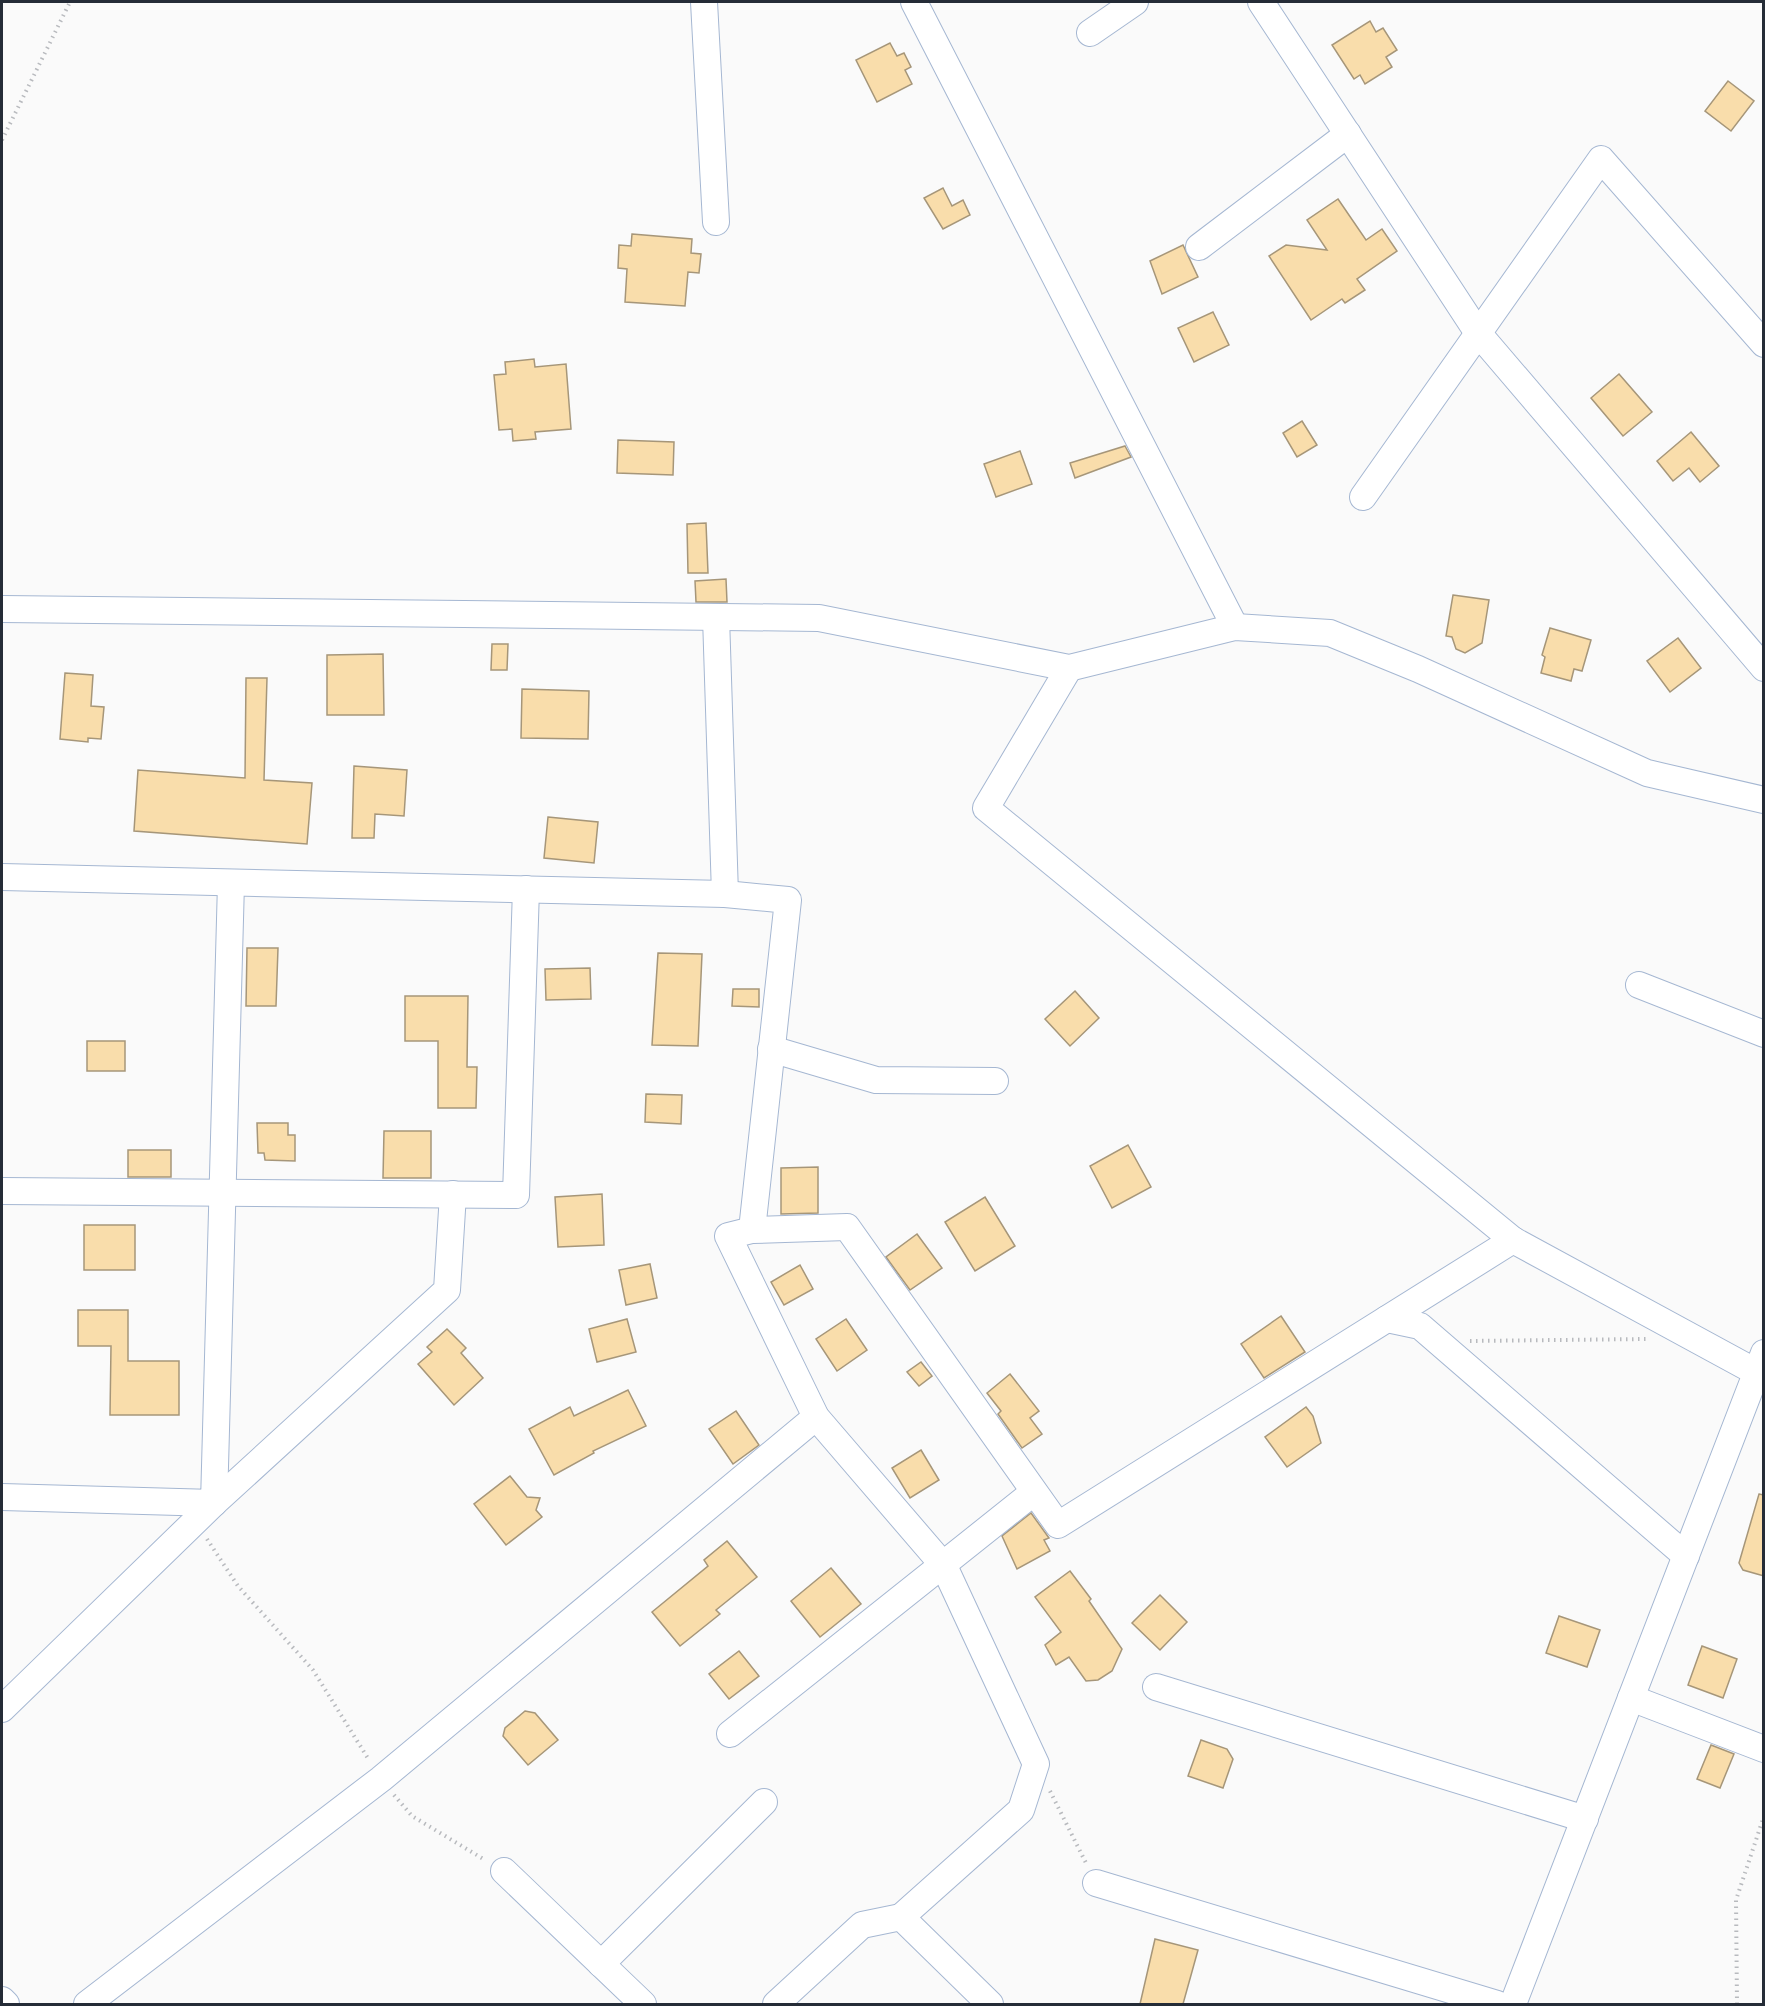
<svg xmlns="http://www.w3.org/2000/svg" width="1765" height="2006" font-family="'IBM Plex Serif',serif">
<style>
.building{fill:#f9ddab;stroke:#a69679;stroke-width:1.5}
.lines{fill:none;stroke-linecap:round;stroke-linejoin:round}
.minor-casing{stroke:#a5b7d2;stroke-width:28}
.path{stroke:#b8babe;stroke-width:4;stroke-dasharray:1.5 4.5;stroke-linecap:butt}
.minor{stroke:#fff;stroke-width:26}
</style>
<rect width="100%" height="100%" fill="#fafafa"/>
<g class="building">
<polygon points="1370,21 1376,32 1383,28 1397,50 1386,57 1392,67 1365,84 1360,75 1354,79 1332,45"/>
<polygon points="890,43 897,56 904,53 911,67 905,70 912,84 877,102 856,60"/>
<polygon points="1728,81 1754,101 1731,131 1705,111"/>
<polygon points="943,188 952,206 963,200 970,215 943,229 924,198"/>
<polygon points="1338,199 1366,240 1382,229 1397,251 1357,279 1365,290 1345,303 1342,299 1311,320 1269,256 1286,245 1327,250 1307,220"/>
<polygon points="632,234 692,239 691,253 701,254 699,273 688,272 685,306 625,302 627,269 618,268 619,245 631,246"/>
<polygon points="1183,245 1198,277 1162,294 1150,261"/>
<polygon points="1213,312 1229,345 1194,362 1178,328"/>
<polygon points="534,359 535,367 566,364 571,429 535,432 536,439 513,441 512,429 499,430 494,375 506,374 505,362"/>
<polygon points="1619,374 1652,412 1623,436 1591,398"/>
<polygon points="1302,421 1317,445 1297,457 1283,433"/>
<polygon points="1691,432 1719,466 1700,482 1689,468 1673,481 1657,461"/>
<polygon points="618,440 674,442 673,475 617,473"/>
<polygon points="1125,446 1131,457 1075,478 1070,463"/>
<polygon points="1020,451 1032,484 996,497 984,464"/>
<polygon points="706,523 708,573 688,573 687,524"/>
<polygon points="726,579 727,602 696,602 695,581"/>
<polygon points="1453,595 1489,600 1482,643 1465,653 1456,649 1452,637 1446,636"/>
<polygon points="1550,628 1591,640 1582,671 1574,669 1571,681 1541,673 1545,657 1542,655"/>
<polygon points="1678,638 1701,668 1670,692 1647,661"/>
<polygon points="492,644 508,644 507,670 491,670"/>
<polygon points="383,654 384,715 327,715 327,655"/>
<polygon points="65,673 93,675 91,706 104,707 101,739 88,738 88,742 60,739"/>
<polygon points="246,678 267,678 264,780 312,783 307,844 134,831 138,770 245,778"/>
<polygon points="522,689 589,691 588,739 521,738"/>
<polygon points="354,766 407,770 404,816 375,814 374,838 352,838"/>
<polygon points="548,817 598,822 594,863 544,858"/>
<polygon points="247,948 278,948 276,1006 246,1006"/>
<polygon points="658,953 702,954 698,1046 652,1045"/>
<polygon points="590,968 591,999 546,1000 545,969"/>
<polygon points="733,989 759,989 759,1007 732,1006"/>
<polygon points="1075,991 1099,1018 1070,1046 1045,1019"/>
<polygon points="405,996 468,996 467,1067 477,1067 476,1108 438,1108 438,1041 405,1041"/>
<rect x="87" y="1041" width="38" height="30"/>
<polygon points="646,1094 682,1095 681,1124 645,1122"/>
<polygon points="257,1123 288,1123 288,1135 295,1135 295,1161 265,1160 264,1153 258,1153"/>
<polygon points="384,1131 431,1131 431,1178 383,1178"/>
<polygon points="1128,1145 1151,1187 1112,1208 1090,1166"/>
<rect x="128" y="1150" width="43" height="27"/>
<polygon points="818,1167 818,1213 781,1214 781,1168"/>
<polygon points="602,1194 604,1245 558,1247 555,1197"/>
<polygon points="985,1197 1015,1246 975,1271 945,1222"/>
<rect x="84" y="1225" width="51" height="45"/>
<polygon points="917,1234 942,1268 910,1290 886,1257"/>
<polygon points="650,1264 657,1298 626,1305 619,1270"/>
<polygon points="800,1265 813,1289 784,1305 771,1282"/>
<polygon points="78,1310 128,1310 128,1361 179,1361 179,1415 110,1415 111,1346 78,1346"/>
<polygon points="1281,1316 1305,1352 1264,1378 1241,1344"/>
<polygon points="627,1319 636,1352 597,1362 589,1329"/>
<polygon points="846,1319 867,1350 837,1371 816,1339"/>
<polygon points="447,1329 466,1348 461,1353 483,1378 454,1405 418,1364 432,1352 427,1347"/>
<polygon points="921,1362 932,1376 919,1386 907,1372"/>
<polygon points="1010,1374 1039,1411 1030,1418 1042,1434 1022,1448 998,1414 1001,1411 987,1393"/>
<polygon points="628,1390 646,1426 593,1451 594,1453 554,1475 529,1429 570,1407 574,1416"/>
<polygon points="1306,1407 1313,1416 1321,1443 1287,1467 1265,1437"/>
<polygon points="736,1411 759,1445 733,1464 709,1429"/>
<polygon points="921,1450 939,1480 910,1498 892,1468"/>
<polygon points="510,1476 527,1497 540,1498 536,1510 542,1517 506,1545 474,1504"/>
<polygon points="1759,1494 1764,1495 1764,1576 1743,1570 1739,1563"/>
<polygon points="1031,1513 1049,1538 1044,1540 1050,1551 1017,1569 1002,1536"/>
<polygon points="727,1541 757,1577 716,1610 720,1614 680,1646 652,1612 708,1566 704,1560"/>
<polygon points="831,1568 861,1604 820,1637 791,1601"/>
<polygon points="1070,1571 1091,1599 1089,1601 1122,1649 1112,1671 1098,1680 1086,1681 1069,1657 1056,1665 1045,1645 1061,1632 1035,1597"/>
<polygon points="1160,1595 1187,1622 1160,1650 1132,1623"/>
<polygon points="1559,1616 1600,1630 1587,1667 1546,1653"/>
<polygon points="1702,1646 1737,1659 1723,1698 1688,1685"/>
<polygon points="739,1651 759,1676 729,1699 709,1674"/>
<polygon points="525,1711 535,1713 558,1740 528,1765 503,1736 505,1728"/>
<polygon points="1201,1740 1227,1749 1233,1759 1223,1788 1188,1776"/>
<polygon points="1711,1745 1734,1754 1720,1788 1697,1779"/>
<polygon points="1155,1939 1198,1950 1183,2004 1140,2004"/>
</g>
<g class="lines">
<g class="minor-casing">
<g id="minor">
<polyline points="704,2 716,222"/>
<polyline points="914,2 1235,627"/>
<polyline points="1261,2 1478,333 1764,668"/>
<polyline points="1090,33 1135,2"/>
<polyline points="1199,247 1348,134"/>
<polyline points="1363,497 1601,159 1764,344"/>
<polyline points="2,609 819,618 1069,668 1235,627 1330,633 1418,669 1647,773 1764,800"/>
<polyline points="716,617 725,894"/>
<polyline points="1069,668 986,808 1513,1240 1756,1372"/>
<polyline points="2,877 725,894 788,900 752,1230 728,1236 816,1417 944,1566 1036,1764 1021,1810 901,1917"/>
<polyline points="1639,985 1764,1034"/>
<polyline points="771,1049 876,1080 995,1081"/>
<polyline points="2,1191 516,1195 526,889"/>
<polyline points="752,1230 847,1227 1058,1525 1513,1240"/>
<polyline points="1387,1319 1420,1326 1686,1556"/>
<polyline points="2,1497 214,1503 231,883"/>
<polyline points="1156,1687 1585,1819"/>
<polyline points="1631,1698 1764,1749"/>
<polyline points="2,1709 214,1503 447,1290 453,1194"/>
<polyline points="730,1734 1034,1492"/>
<polyline points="504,1871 643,2004"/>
<polyline points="1096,1883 1497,2004"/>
<polyline points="601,1964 764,1802"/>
<polyline points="2,2000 6,2004"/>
<polyline points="87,2004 381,1779 816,1417"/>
<polyline points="776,2004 862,1925 901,1917 990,2004"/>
<polyline points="1513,2004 1764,1353"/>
</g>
</g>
<g class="path">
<polyline points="2,140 70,2"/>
<polyline points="1470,1341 1646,1339"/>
<polyline points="207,1539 238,1586 313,1670 369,1760"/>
<polyline points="1050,1791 1087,1865"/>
<polyline points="394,1795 412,1816 485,1860"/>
<polyline points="1737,2004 1736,1900 1764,1816"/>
</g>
<use href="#minor" class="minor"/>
</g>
<rect width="1765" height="2006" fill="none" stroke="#252c37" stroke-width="6"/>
</svg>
